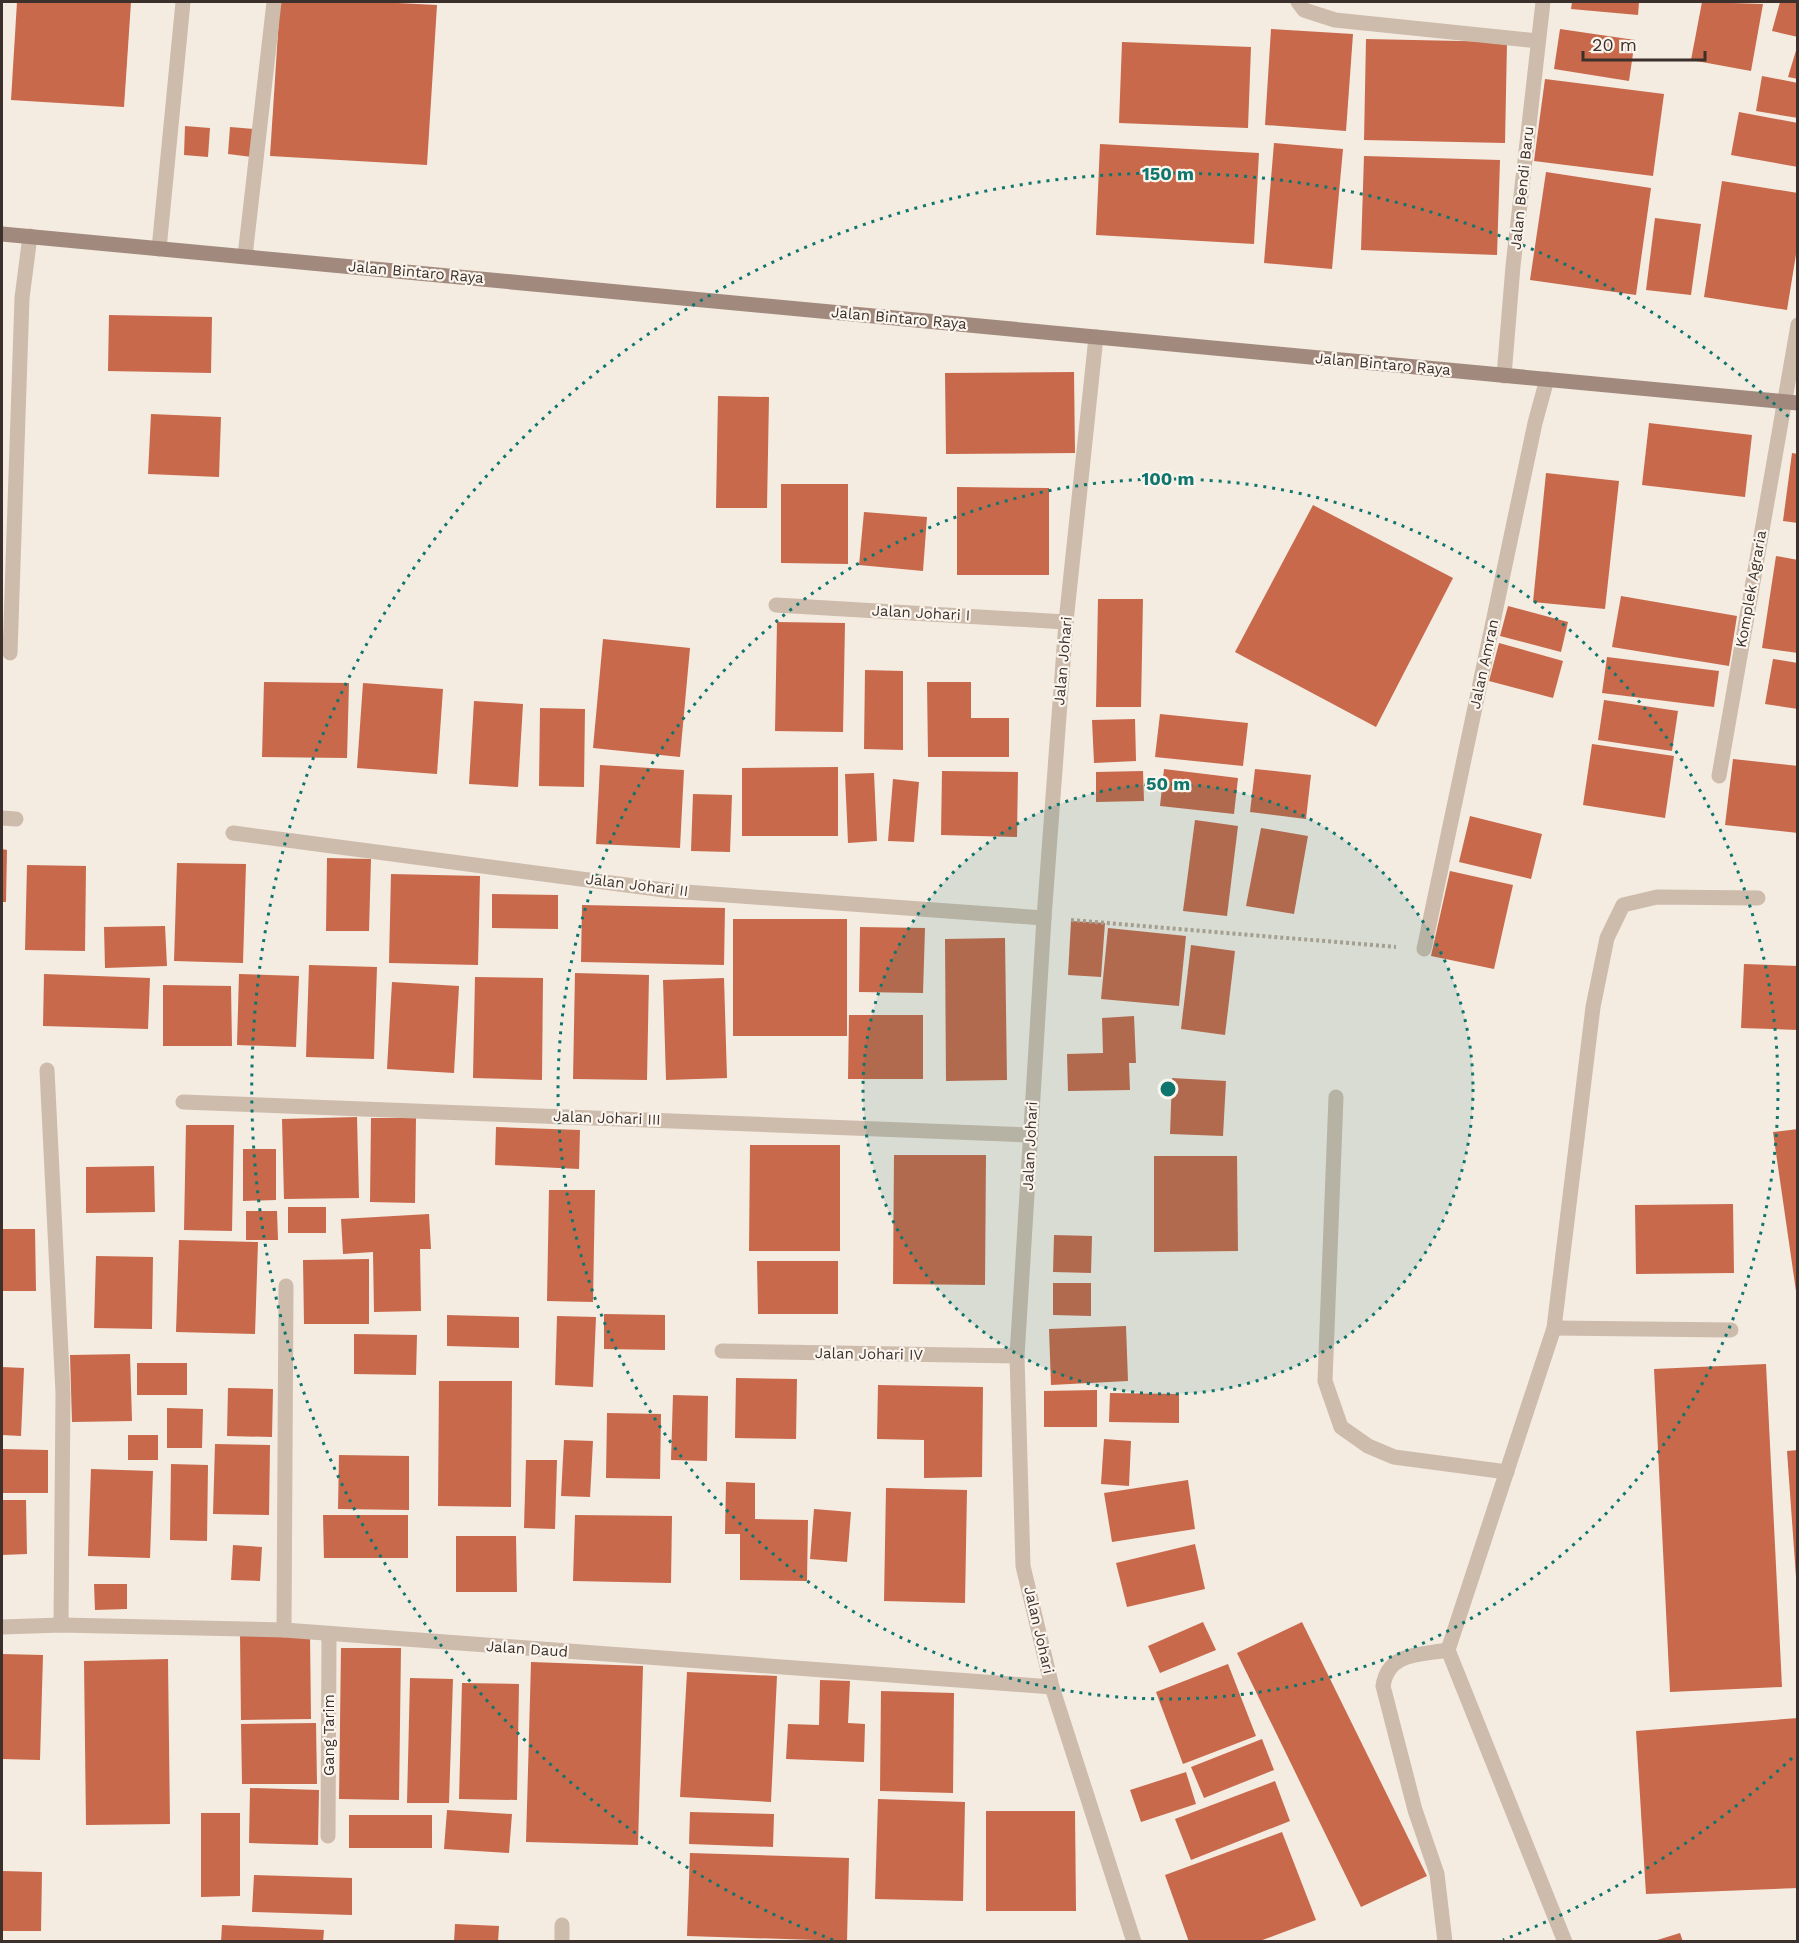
<svg xmlns="http://www.w3.org/2000/svg" width="1799" height="1943" font-family="'Work Sans',sans-serif">
<style>
.building{fill:#c8694b}
.lines{fill:none;stroke-linecap:round;stroke-linejoin:round}
.path{stroke:#b9a596;stroke-width:4;stroke-dasharray:3 3;stroke-linecap:butt}
.service{stroke:#cdbbac;stroke-width:15}
.minor{stroke:#cdbbac;stroke-width:15}
.secondary{stroke:#a18a7d;stroke-width:15}
.ring{fill:none;stroke:#0f766e;stroke-width:3;stroke-dasharray:3 6}
.labels{text-anchor:middle;stroke-width:4.5;stroke-linejoin:round;paint-order:stroke}
.street-label{font-size:15px;fill:#3b302b;stroke:#fbf5ee}
.centre{fill:#0f766e;stroke:#fbf5ee;stroke-width:3}
.ring-label{font-size:18px;text-anchor:middle;font-weight:bold;fill:#0f766e;stroke:#fbf5ee;stroke-width:4.5;stroke-linejoin:round;paint-order:stroke}
</style>
<rect width="100%" height="100%" fill="#f4ebe1"/>
<g class="building">
<polygon points="17,2 131,2 124,107 11,100"/>
<polygon points="280,2 378,2 437,5 427,165 270,156"/>
<polygon points="1572,2 1639,2 1638,15 1571,9"/>
<polygon points="1702,2 1763,4 1751,71 1691,60"/>
<polygon points="1780,2 1798,2 1798,37 1772,31"/>
<polygon points="1271,29 1353,34 1346,131 1265,125"/>
<polygon points="1560,29 1635,40 1629,81 1554,69"/>
<polygon points="1366,39 1507,42 1505,143 1364,140"/>
<polygon points="1122,42 1251,47 1248,128 1119,123"/>
<polygon points="1798,44 1798,79 1788,77"/>
<polygon points="1762,76 1798,83 1798,118 1756,111"/>
<polygon points="1545,79 1664,94 1653,176 1534,161"/>
<polygon points="1739,112 1798,123 1798,167 1731,155"/>
<polygon points="185,126 210,128 208,157 184,155"/>
<polygon points="230,127 254,129 252,157 228,154"/>
<polygon points="1274,143 1343,149 1332,269 1264,263"/>
<polygon points="1100,144 1259,153 1254,244 1096,235"/>
<polygon points="1364,156 1500,160 1497,255 1361,250"/>
<polygon points="1546,172 1651,188 1636,295 1530,280"/>
<polygon points="1722,181 1798,193 1798,242 1787,310 1704,297"/>
<polygon points="1655,218 1701,224 1691,295 1646,290"/>
<polygon points="109,315 212,317 211,373 108,371"/>
<polygon points="1074,372 1075,453 946,454 945,373"/>
<polygon points="718,396 769,397 767,508 716,508"/>
<polygon points="151,414 221,417 219,477 148,474"/>
<polygon points="1649,423 1752,435 1745,497 1642,485"/>
<polygon points="1792,453 1798,454 1798,523 1783,521"/>
<polygon points="1546,473 1619,481 1605,609 1533,602"/>
<polygon points="781,484 848,484 848,564 781,563"/>
<polygon points="957,487 1049,488 1049,575 957,575"/>
<polygon points="1313,505 1453,578 1376,727 1235,652"/>
<polygon points="864,512 927,517 923,571 859,565"/>
<polygon points="1776,556 1798,560 1798,653 1762,648"/>
<polygon points="1621,596 1737,616 1729,666 1612,647"/>
<polygon points="1098,599 1143,599 1141,707 1096,707"/>
<polygon points="1508,606 1568,622 1561,652 1500,636"/>
<polygon points="777,622 845,623 843,732 775,731"/>
<polygon points="603,639 690,648 680,757 593,748"/>
<polygon points="1499,643 1563,661 1553,698 1489,681"/>
<polygon points="1607,657 1719,671 1714,707 1602,693"/>
<polygon points="1773,659 1798,663 1798,709 1765,704"/>
<polygon points="865,670 903,671 903,750 864,749"/>
<polygon points="264,682 349,683 347,758 262,757"/>
<polygon points="927,682 971,682 971,718 1009,718 1009,757 928,757"/>
<polygon points="363,683 443,689 437,774 357,768"/>
<polygon points="1604,700 1678,711 1672,751 1598,740"/>
<polygon points="474,701 523,704 518,787 469,784"/>
<polygon points="540,708 585,709 584,787 539,786"/>
<polygon points="1160,714 1248,723 1243,766 1155,757"/>
<polygon points="1135,719 1136,761 1094,763 1092,720"/>
<polygon points="1592,744 1674,756 1665,818 1583,805"/>
<polygon points="1733,759 1798,766 1798,833 1725,825"/>
<polygon points="600,765 684,770 680,848 596,844"/>
<polygon points="838,767 838,836 742,836 742,768"/>
<polygon points="1164,769 1238,778 1234,814 1160,806"/>
<polygon points="1255,769 1311,775 1306,819 1250,812"/>
<polygon points="942,771 1018,772 1017,837 941,835"/>
<polygon points="1143,771 1144,801 1096,802 1096,772"/>
<polygon points="874,773 877,841 848,843 845,774"/>
<polygon points="893,779 919,782 914,842 888,841"/>
<polygon points="693,794 732,795 730,852 691,851"/>
<polygon points="1470,816 1542,834 1531,879 1459,862"/>
<polygon points="1195,820 1238,826 1227,916 1183,911"/>
<polygon points="1261,828 1308,836 1294,914 1246,906"/>
<polygon points="2,849 7,850 6,902 2,902"/>
<polygon points="327,858 371,859 369,931 326,931"/>
<polygon points="177,863 246,864 243,963 174,961"/>
<polygon points="27,865 86,866 85,951 25,950"/>
<polygon points="1450,871 1513,885 1494,969 1431,956"/>
<polygon points="391,874 480,876 478,965 389,963"/>
<polygon points="492,894 558,895 558,929 492,928"/>
<polygon points="582,905 725,908 724,965 581,962"/>
<rect x="733" y="919" width="114" height="117"/>
<polygon points="1071,921 1105,923 1101,977 1068,975"/>
<polygon points="165,926 167,966 105,968 104,927"/>
<polygon points="860,927 925,928 923,993 859,992"/>
<polygon points="1108,928 1186,936 1179,1006 1101,999"/>
<polygon points="1005,938 1007,1080 946,1081 945,939"/>
<polygon points="1191,945 1235,951 1225,1035 1181,1029"/>
<polygon points="1744,964 1798,966 1798,1030 1741,1028"/>
<polygon points="309,965 377,967 374,1059 306,1057"/>
<polygon points="575,973 649,975 647,1080 573,1079"/>
<polygon points="44,974 150,978 148,1029 43,1026"/>
<polygon points="239,974 299,976 296,1047 237,1045"/>
<polygon points="475,977 543,978 542,1080 473,1078"/>
<polygon points="724,978 727,1078 666,1080 663,980"/>
<polygon points="392,982 459,986 454,1073 387,1069"/>
<polygon points="163,985 231,986 232,1046 163,1046"/>
<polygon points="849,1015 923,1015 923,1079 848,1079"/>
<polygon points="1134,1016 1136,1063 1129,1063 1130,1090 1068,1091 1067,1054 1103,1053 1102,1018"/>
<polygon points="1172,1078 1226,1081 1223,1136 1170,1134"/>
<polygon points="357,1117 359,1198 284,1199 282,1119"/>
<polygon points="371,1118 416,1118 415,1203 370,1202"/>
<polygon points="186,1125 234,1125 232,1231 184,1230"/>
<polygon points="496,1127 580,1130 579,1169 495,1165"/>
<polygon points="1798,1129 1798,1291 1796,1291 1773,1132"/>
<polygon points="750,1145 840,1145 840,1251 749,1251"/>
<polygon points="243,1149 276,1149 276,1200 243,1201"/>
<polygon points="894,1155 986,1155 985,1285 893,1284"/>
<polygon points="1154,1156 1237,1156 1238,1251 1154,1252"/>
<polygon points="154,1166 155,1212 86,1213 86,1167"/>
<polygon points="549,1190 595,1190 593,1302 547,1301"/>
<polygon points="1733,1204 1734,1273 1636,1274 1635,1205"/>
<rect x="288" y="1207" width="38" height="26"/>
<polygon points="246,1211 277,1211 278,1240 246,1240"/>
<polygon points="429,1214 431,1249 420,1249 421,1311 374,1312 373,1252 343,1254 341,1219"/>
<polygon points="2,1229 35,1229 36,1291 2,1291"/>
<polygon points="1054,1235 1092,1236 1091,1273 1053,1272"/>
<polygon points="179,1240 258,1242 255,1334 176,1332"/>
<polygon points="96,1256 153,1257 152,1329 94,1328"/>
<polygon points="369,1259 369,1324 304,1324 303,1260"/>
<polygon points="757,1261 838,1261 838,1314 758,1314"/>
<polygon points="1053,1283 1091,1283 1091,1316 1053,1315"/>
<polygon points="604,1314 665,1315 665,1350 604,1349"/>
<polygon points="447,1315 519,1317 519,1348 447,1346"/>
<polygon points="557,1316 596,1317 593,1387 555,1385"/>
<polygon points="1126,1326 1128,1381 1051,1385 1049,1329"/>
<polygon points="354,1334 417,1335 416,1375 354,1374"/>
<polygon points="130,1354 132,1421 72,1422 70,1355"/>
<rect x="137" y="1363" width="50" height="32"/>
<polygon points="1766,1364 1782,1687 1670,1692 1654,1369"/>
<polygon points="2,1367 24,1368 21,1436 2,1435"/>
<polygon points="736,1378 797,1379 796,1439 735,1438"/>
<polygon points="439,1381 512,1381 511,1507 438,1506"/>
<polygon points="878,1385 983,1387 982,1477 924,1478 924,1440 877,1439"/>
<polygon points="228,1388 273,1389 272,1437 227,1436"/>
<polygon points="1097,1390 1097,1427 1044,1427 1044,1391"/>
<polygon points="1110,1393 1179,1394 1179,1423 1109,1422"/>
<polygon points="673,1395 708,1396 707,1461 671,1460"/>
<polygon points="167,1408 203,1409 202,1448 167,1448"/>
<polygon points="607,1413 661,1414 660,1479 606,1478"/>
<rect x="128" y="1435" width="30" height="25"/>
<polygon points="1104,1439 1131,1441 1129,1486 1101,1484"/>
<polygon points="564,1440 593,1441 590,1497 561,1496"/>
<polygon points="215,1444 270,1445 269,1515 213,1514"/>
<polygon points="2,1449 48,1450 48,1493 2,1493"/>
<polygon points="1798,1450 1798,1577 1796,1577 1787,1451"/>
<polygon points="339,1455 409,1456 409,1510 338,1509"/>
<polygon points="526,1460 557,1460 555,1529 524,1528"/>
<polygon points="171,1464 208,1465 207,1541 170,1540"/>
<polygon points="91,1469 153,1471 150,1558 88,1556"/>
<polygon points="1188,1480 1195,1529 1112,1542 1104,1493"/>
<polygon points="726,1482 755,1483 755,1519 808,1520 807,1581 740,1580 740,1534 725,1534"/>
<polygon points="886,1488 967,1490 965,1603 884,1601"/>
<polygon points="2,1500 26,1500 27,1554 2,1555"/>
<polygon points="814,1509 851,1512 847,1562 810,1559"/>
<polygon points="323,1515 408,1515 408,1558 324,1558"/>
<polygon points="575,1515 672,1516 671,1583 573,1581"/>
<polygon points="456,1536 516,1536 517,1592 456,1592"/>
<polygon points="1195,1544 1205,1589 1127,1607 1116,1563"/>
<polygon points="233,1545 262,1547 260,1581 231,1580"/>
<polygon points="94,1584 127,1584 127,1609 95,1610"/>
<polygon points="1203,1622 1216,1650 1160,1673 1148,1646"/>
<polygon points="1302,1622 1427,1876 1361,1907 1237,1653"/>
<polygon points="310,1634 311,1719 241,1720 240,1635"/>
<polygon points="341,1648 401,1648 399,1800 339,1799"/>
<polygon points="2,1654 43,1655 40,1760 2,1759"/>
<polygon points="168,1659 170,1824 86,1825 84,1661"/>
<polygon points="531,1662 643,1666 638,1845 526,1842"/>
<polygon points="1228,1664 1256,1736 1183,1764 1156,1692"/>
<polygon points="687,1672 777,1676 771,1802 680,1797"/>
<polygon points="410,1678 453,1679 449,1803 407,1803"/>
<polygon points="820,1680 850,1681 848,1723 865,1724 864,1762 786,1759 788,1724 819,1725"/>
<polygon points="462,1683 519,1684 517,1800 459,1799"/>
<polygon points="881,1691 954,1693 953,1793 880,1791"/>
<polygon points="1798,1718 1798,1888 1646,1894 1636,1731"/>
<polygon points="316,1723 317,1784 242,1784 241,1724"/>
<polygon points="1262,1739 1274,1770 1204,1798 1191,1767"/>
<polygon points="1186,1772 1196,1804 1141,1822 1130,1790"/>
<polygon points="1275,1781 1290,1821 1191,1860 1175,1819"/>
<polygon points="250,1788 319,1790 318,1845 249,1843"/>
<polygon points="878,1799 965,1802 963,1901 875,1899"/>
<polygon points="447,1810 512,1814 509,1853 444,1849"/>
<polygon points="986,1811 1075,1811 1076,1911 986,1911"/>
<polygon points="690,1812 774,1814 773,1847 689,1844"/>
<polygon points="201,1813 240,1813 240,1896 201,1897"/>
<rect x="349" y="1815" width="83" height="33"/>
<polygon points="1282,1832 1316,1920 1257,1942 1189,1942 1165,1875"/>
<polygon points="690,1853 849,1858 847,1941 687,1936"/>
<polygon points="2,1871 42,1872 41,1931 2,1931"/>
<polygon points="254,1875 352,1878 352,1915 252,1912"/>
<polygon points="455,1924 499,1926 498,1942 454,1942"/>
<polygon points="222,1925 324,1930 323,1942 221,1942"/>
<polygon points="1680,1933 1683,1942 1654,1942 1654,1941"/>
</g>
<g class="lines">
<polyline class="path" points="1071,920 1396,947"/>
<g class="service">
<polyline points="10,653 22,298 30,236"/>
<polyline points="1336,1097 1325,1381 1341,1427 1368,1446 1394,1457 1507,1472"/>
<polyline points="1554,1328 1731,1330"/>
<path d="M 1445,1942 L 1437,1874 L 1415,1810 L 1383,1686 C 1388,1652 1420,1655 1448,1650"/>
<polyline points="1565,1942 1448,1650 1554,1328 1593,1007 1607,938 1623,905 1657,897 1758,898"/>
</g>
<g class="minor">
<polyline points="1298,2 1304,10 1335,20 1538,41"/>
<polyline points="159,249 183,2"/>
<polyline points="245,256 274,2"/>
<polyline points="1096,337 1066,622 1044,918 1017,1356 1023,1566 1052,1687 1134,1942"/>
<polyline points="1504,376 1513,266 1543,2"/>
<polyline points="776,605 1066,622"/>
<polyline points="1719,776 1798,325"/>
<polyline points="2,818 16,819"/>
<polyline points="233,833 672,891 1044,918"/>
<polyline points="1424,949 1535,423 1547,379"/>
<polyline points="47,1070 63,1393 61,1625"/>
<polyline points="183,1102 1031,1135"/>
<polyline points="722,1351 1017,1356"/>
<polyline points="2,1627 61,1625 284,1630 1052,1687"/>
<polyline points="284,1630 286,1286"/>
<polyline points="328,1836 329,1635"/>
<polyline points="562,1925 562,1942"/>
</g>
<polyline class="secondary" points="2,234 1798,403"/>
</g>
<circle cx="1168" cy="1089" r="305" fill="#0f766e" fill-opacity=".12"/>
<g class="ring">
<circle cx="1168" cy="1089" r="305"/>
<circle cx="1168" cy="1089" r="610"/>
<path d="M1792 1758A915 915 0 0 1 1503 1940M833 1940A915 915 0 1 1 1792 420"/>
</g>
<g class="labels">
<g class="street-label">
<text transform="translate(1522 188) rotate(-84)" y="5">Jalan Bendi Baru</text>
<text transform="translate(416 272) rotate(5)" y="5">Jalan Bintaro Raya</text>
<text transform="translate(899 318) rotate(5)" y="5">Jalan Bintaro Raya</text>
<text transform="translate(1383 364) rotate(5)" y="5">Jalan Bintaro Raya</text>
<text transform="translate(1751 589) rotate(-80)" y="5">Komplek Agraria</text>
<text transform="translate(921 613) rotate(3)" y="5">Jalan Johari I</text>
<text transform="translate(1063 661) rotate(-85)" y="5">Jalan Johari</text>
<text transform="translate(1484 664) rotate(-78)" y="5">Jalan Amran</text>
<text transform="translate(637 885) rotate(7)" y="5">Jalan Johari II</text>
<text transform="translate(607 1118) rotate(2)" y="5">Jalan Johari III</text>
<text transform="translate(1030 1146) rotate(-87)" y="5">Jalan Johari</text>
<text transform="translate(869 1354) rotate(1)" y="5">Jalan Johari IV</text>
<text transform="translate(1039 1630) rotate(77)" y="5">Jalan Johari</text>
<text transform="translate(527 1649) rotate(4)" y="5">Jalan Daud</text>
<text transform="translate(329 1735) rotate(-90)" y="5">Gang Tarim</text>
</g>
</g>
<circle cx="1168" cy="1089" r="9" class="centre"/>
<g class="ring-label">
<text x="1168" y="180">150 m</text>
<text x="1168" y="485">100 m</text>
<text x="1168" y="790">50 m</text>
</g>
<rect width="1799" height="1943" fill="none" stroke="#3b302b" stroke-width="6"/>
<path d="M1583 51v9h122v-9" fill="none" stroke="#3b302b" stroke-width="3"/>
<text x="1592" y="51" font-size="18" fill="#3b302b" stroke="#fbf5ee" stroke-width="4.5" paint-order="stroke">20 m</text>
</svg>
